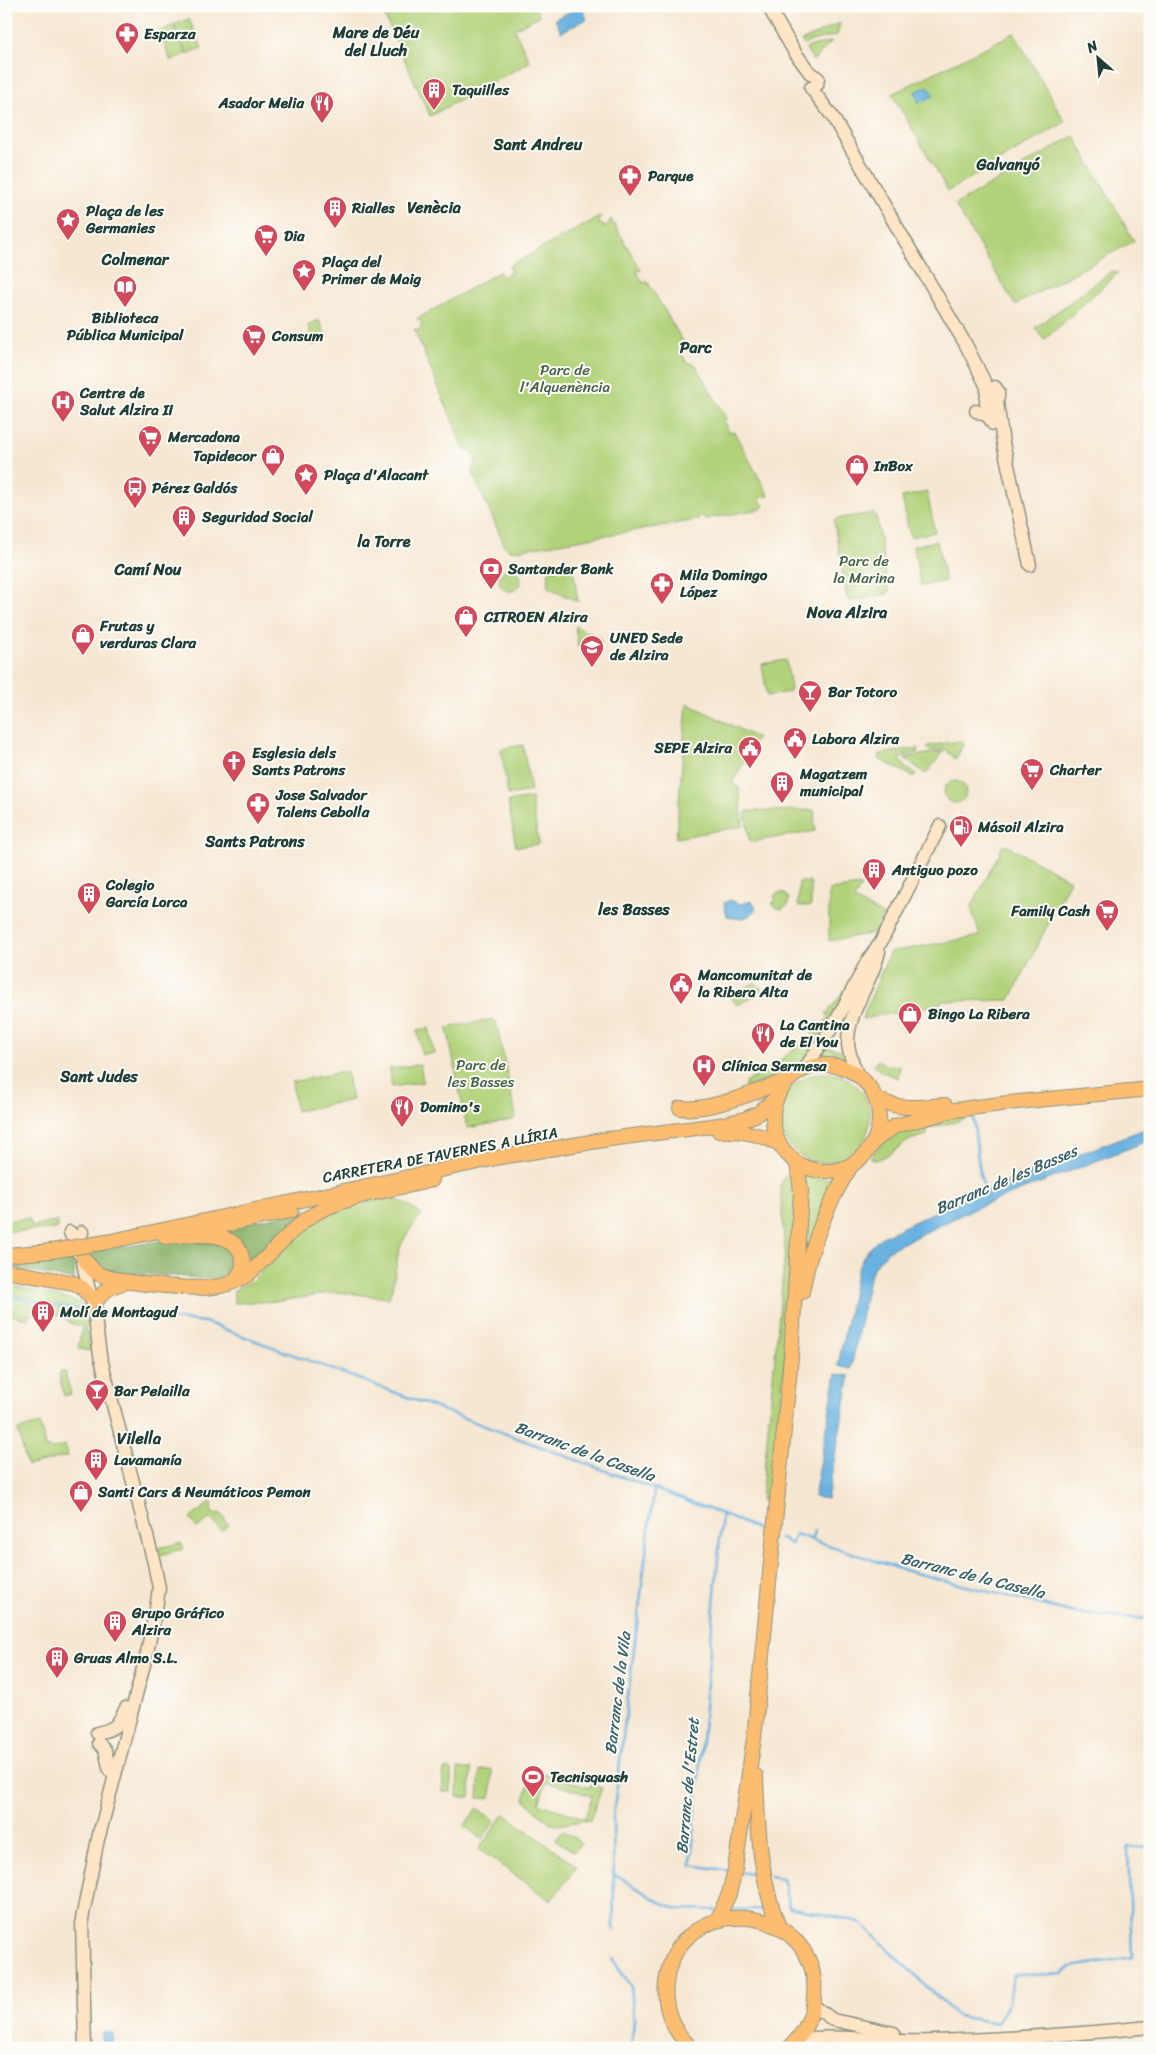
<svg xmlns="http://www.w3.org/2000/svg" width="1156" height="2054" font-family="Sriracha,sans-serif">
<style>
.green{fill:#b2d27a;stroke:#688857;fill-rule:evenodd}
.forest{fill:#8db46a;stroke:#56784f}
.water{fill:#68b1e0;stroke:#44778a}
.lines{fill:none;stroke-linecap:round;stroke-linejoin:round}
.stream{stroke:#68b1e0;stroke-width:2.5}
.secondary-casing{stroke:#8a9283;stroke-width:15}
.primary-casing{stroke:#8a9283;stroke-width:16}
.secondary{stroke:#fee5c5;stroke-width:12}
.primary{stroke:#fcbd6f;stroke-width:14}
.primary-bridge-casing{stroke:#8a9283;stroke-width:16;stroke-linecap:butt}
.primary-bridge{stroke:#fcbd6f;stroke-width:14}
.labels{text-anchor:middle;stroke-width:4;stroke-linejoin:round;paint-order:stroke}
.poi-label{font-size:15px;font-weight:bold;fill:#1f3d34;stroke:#fdfcf7;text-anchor:start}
.park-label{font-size:15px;fill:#446246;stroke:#fdfcf7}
.street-label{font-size:15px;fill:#1f3d34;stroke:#fdfcf7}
.neighbourhood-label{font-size:16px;font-weight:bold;fill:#1f3d34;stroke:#fdfcf7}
.water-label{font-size:16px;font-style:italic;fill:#356068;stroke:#fdfcf7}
</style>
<rect width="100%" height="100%" fill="#fdfcf7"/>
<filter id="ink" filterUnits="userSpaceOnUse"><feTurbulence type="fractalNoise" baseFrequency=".02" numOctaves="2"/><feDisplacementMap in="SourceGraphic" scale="10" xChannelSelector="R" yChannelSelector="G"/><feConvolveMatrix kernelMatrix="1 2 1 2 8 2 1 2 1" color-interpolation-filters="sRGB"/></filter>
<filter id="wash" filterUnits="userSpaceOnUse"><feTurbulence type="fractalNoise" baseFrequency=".0096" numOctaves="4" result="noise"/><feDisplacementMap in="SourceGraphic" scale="20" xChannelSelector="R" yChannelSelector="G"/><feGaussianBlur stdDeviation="1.12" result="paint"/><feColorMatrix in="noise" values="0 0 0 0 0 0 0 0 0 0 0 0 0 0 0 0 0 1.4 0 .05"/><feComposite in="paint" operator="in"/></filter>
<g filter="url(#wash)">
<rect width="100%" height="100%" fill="#f6e7d2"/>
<g class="green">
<polygon points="380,6 535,6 539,16 514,29 530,62 430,116"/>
<polygon points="189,19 202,48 187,54 174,25"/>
<polygon points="840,23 837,35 811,41 804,45 801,41"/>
<polygon points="174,25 186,54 171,61 159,32"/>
<polygon points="1014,33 1065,122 948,191 892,94"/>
<polygon points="832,41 813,61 806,48"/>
<polygon points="1074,136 1134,241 1015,305 955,205"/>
<path d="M 601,216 L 599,222 L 602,226 L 608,225 L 611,219 L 641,270 L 637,272 L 643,283 L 647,281 L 684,343 L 681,352 L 686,362 L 695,364 L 726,418 L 724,422 L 729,432 L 734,432 L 769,496 L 768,497 L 764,495 L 760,500 L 764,506 L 761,509 L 705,519 L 703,516 L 698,517 L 697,520 C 637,530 578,540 517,550 L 509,550 L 505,546 L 472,471 L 476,462 L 471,451 L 464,449 L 414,329 L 419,331 L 422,322 L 417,319 L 499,272 L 502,277 L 511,272 L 509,266 Z"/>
<polygon points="1112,271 1118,273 1044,340 1035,328"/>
<polygon points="319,320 327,338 313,346 308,325"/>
<polygon points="927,492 935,532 910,537 902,497"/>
<polygon points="873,513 876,515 889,592 887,594 850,601 847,598 834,522 836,519"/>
<polygon points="937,541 945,581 921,586 913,546"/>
<polygon points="573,566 578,602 548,587 549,570"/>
<circle cx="510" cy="580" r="11"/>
<polygon points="575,626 600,639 601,643 578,647"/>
<polygon points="786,660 791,689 789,692 767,696 762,664"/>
<polygon points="687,703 757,738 732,783 739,788 743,826 676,838"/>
<polygon points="960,741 963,744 957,758 954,758 945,749 930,751 927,748 928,746"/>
<polygon points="523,745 531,791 508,795 501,749"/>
<polygon points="919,748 917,753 903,756 900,760 907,769 916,773 914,777 879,759 880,754"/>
<polygon points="944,751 926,774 904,758"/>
<circle cx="955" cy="792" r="11"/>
<polygon points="531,798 539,844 516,847 508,802"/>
<polygon points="814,810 815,831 750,842 745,814 747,811"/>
<polygon points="1004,844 1070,880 1010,1000 942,1001 940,1004 862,1019 890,952 980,936 971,908"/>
<polygon points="799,882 811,882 811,906 798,906"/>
<polygon points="861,886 854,900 883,915 874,933 829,941 829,890"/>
<polygon points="778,893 784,893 789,899 788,905 782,909 777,908 772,903 776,901 774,896"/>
<polygon points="853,980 822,1036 811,1035 829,1017 826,1014"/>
<polygon points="755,982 762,989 744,1002 737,1005 733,1001 733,996"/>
<polygon points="493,1019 496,1022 516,1116 513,1120 467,1128 447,1028"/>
<polygon points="429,1028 434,1053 422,1055 417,1030"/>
<polygon points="806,1044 817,1044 801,1063 786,1073 745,1089 745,1083 774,1065 800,1045"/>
<polygon points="826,1048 842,1050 845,1059 822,1055"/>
<polygon points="878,1060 887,1066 900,1066 898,1078 880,1071 874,1065"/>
<polygon points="420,1064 423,1082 392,1087 389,1069"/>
<polygon points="346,1071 352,1100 296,1111 292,1082"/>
<circle cx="825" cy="1118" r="45"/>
<path d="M 965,1113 L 966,1119 L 927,1129 L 927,1135 C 921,1137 914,1138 908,1141 C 897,1147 884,1161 872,1160 L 870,1157 L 892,1133 Z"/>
<polygon points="791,1170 795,1174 792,1291 771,1503 761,1501 785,1252 780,1186 785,1176"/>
<polygon points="804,1176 823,1179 839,1177 801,1274"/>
<path d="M 391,1197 L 408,1205 L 422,1215 C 412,1226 404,1236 399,1251 C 395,1266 395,1282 389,1298 L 338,1292 L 280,1301 L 234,1303 L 234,1290 L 252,1281 L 297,1233 L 319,1216 L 346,1206 Z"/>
<polygon points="29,1218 32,1227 57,1221 58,1226 56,1229 6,1232 6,1221"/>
<polygon points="6,1284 85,1303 88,1327 85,1327 91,1351 78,1349 82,1326 70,1323 66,1318 43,1311 42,1314 34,1312 33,1315 29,1314 28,1319 11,1315 13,1308 6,1307"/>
<polygon points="61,1371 65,1372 71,1394 64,1396 59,1374"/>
<polygon points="40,1424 45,1447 52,1449 65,1445 68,1456 27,1466 18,1430"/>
<polygon points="211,1502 213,1505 211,1510 213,1514 220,1513 229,1525 221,1531 211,1518 197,1528 190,1518"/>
<polygon points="181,1543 183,1549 160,1555 158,1548"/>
<polygon points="444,1769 451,1769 451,1792 442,1792"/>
<polygon points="458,1769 471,1769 470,1797 457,1797"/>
<polygon points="480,1770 492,1770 491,1798 478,1798"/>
<path d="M 534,1770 L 590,1788 L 591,1784 L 602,1788 L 590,1820 L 557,1825 L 549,1822 L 524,1799 ZM 546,1782 L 592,1796 L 585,1818 L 539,1804 Z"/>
<polygon points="477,1808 495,1821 482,1839 464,1826"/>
<polygon points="504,1814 577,1866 551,1901 479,1849"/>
<polygon points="563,1830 581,1843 574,1852 556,1840"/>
</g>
<g class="forest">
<path d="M 308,1209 L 247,1267 C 244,1244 243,1239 222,1229 Z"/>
<polygon points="174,1239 227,1244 236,1252 236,1263 222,1277 210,1279 112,1271 100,1267 87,1252"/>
<polygon points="72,1257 75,1267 74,1280 6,1267 6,1262"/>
</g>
<g class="water">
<polygon points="581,6 587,19 561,32 555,19"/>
<polygon points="928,86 934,96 919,103 915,92"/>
<path d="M 730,900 L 740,904 L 752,901 L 756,907 C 751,919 739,921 727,916 L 724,903 Z"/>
<polygon points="1150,1127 1150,1140 971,1210 889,1250 873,1268 868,1283 851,1369 838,1366 857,1269 866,1252 880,1238 964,1198"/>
<polygon points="836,1374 850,1376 827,1499 814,1497"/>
<polygon points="102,2032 113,2033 114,2048 102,2047"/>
</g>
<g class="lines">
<g class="stream">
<polyline points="973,1116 980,1174 986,1193"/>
<polyline points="6,1294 50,1305 91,1311"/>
<polyline points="99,1312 205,1322 722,1514 769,1534"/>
<polyline points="722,1514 691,1865 731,1871"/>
<polyline points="779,1538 792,1544 795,1534 903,1570 1075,1613 1150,1619"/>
<polyline points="812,1539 814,1531"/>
<polyline points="739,1872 758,1875"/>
<polyline points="614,1874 658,1901 677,1909 716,1910"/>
<polyline points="769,1876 782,1878 789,1907 860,1922 957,2016 997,2023 1009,2003 1013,1975 1063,1974 1071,1967 1132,1957 1128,1847 1150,1848"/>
<polyline points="726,1910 768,1909"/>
<polyline points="614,1930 613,1817 654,1489"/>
<polyline points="613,1959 631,1987 634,2020 631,2048"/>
</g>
</g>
</g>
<g filter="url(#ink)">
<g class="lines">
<g class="secondary-casing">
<g id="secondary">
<polyline points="768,6 794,51 810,73 818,78 817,85 811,88"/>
<polyline points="811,88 832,116 966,345 988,389"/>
<polyline points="997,403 1003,443 1030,565"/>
<path d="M 990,406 C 999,405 998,398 998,391 L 995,387 L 987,390 L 986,403 L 995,422"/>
<polyline points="976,411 988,416 993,424"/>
<polyline points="805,1068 835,1023 868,960 881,942 940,826"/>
<path d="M 857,1074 C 853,1064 849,1054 848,1044 C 847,1012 872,982 879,952"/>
<polyline points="70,1232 77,1252"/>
<polyline points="82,1232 80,1244 85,1273 94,1310 100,1355 154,1563 159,1588 156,1609 147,1653 99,1836"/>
<path d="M 97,1733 C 117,1729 117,1725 126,1708"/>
<polyline points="99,1743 105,1750 110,1771"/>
<polyline points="814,2006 833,2020 894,2033"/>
<path d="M 798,2039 C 843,2034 888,2043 934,2041 C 1006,2039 1078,2034 1150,2027"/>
<polyline points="85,2048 82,1919 100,1829"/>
</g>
</g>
<g class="primary-casing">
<g id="primary">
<circle cx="826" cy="1118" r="53"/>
<path d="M 875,1098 C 899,1111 920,1107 945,1105"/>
<path d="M 680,1108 C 709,1112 761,1090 789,1079"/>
<path d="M 719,1131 C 742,1130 758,1134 778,1143"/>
<polyline points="874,1141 895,1126 955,1110 1008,1103 1150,1089"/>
<polyline points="192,1232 291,1211"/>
<path d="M 165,1237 C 188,1236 235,1227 242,1257 C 245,1266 240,1275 233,1281"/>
<polyline points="107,1242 501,1157 609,1139 719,1125 745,1119 757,1114 775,1099"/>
<path d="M 82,1256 C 87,1263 93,1272 101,1275 C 121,1283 191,1290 213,1287 C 225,1286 236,1282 246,1276 C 268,1258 285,1235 308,1218 C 339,1196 394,1190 432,1180"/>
<polyline points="6,1271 74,1283 82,1288 90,1296"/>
<path d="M 802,1292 C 810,1247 828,1202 853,1163"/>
<path d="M 94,1310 C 96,1294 111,1285 127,1282"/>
<path d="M 756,1776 C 758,1828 759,1878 779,1927"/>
<polyline points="717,1920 729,1894 735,1869 754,1738 791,1357 801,1191 797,1163"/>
<path d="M 692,2048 C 673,2033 663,2007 666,1983 C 677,1887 823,1901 814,1998 C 812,2018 803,2035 789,2048"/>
</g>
</g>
<use href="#secondary" class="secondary"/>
<use href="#primary" class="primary"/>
<g class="primary-bridge-casing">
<polyline id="primary-bridge" points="6,1255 51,1251 107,1242"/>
</g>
<use href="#primary-bridge" class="primary-bridge"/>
</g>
</g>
<defs>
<g id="pharmacy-pin" transform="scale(1.25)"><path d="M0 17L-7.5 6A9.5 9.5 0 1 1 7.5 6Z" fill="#d1495b" stroke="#fdfcf7"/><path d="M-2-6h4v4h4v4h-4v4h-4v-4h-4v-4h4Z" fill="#fff"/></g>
<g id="building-pin" transform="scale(1.25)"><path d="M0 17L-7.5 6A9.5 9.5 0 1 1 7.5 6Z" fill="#d1495b" stroke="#fdfcf7"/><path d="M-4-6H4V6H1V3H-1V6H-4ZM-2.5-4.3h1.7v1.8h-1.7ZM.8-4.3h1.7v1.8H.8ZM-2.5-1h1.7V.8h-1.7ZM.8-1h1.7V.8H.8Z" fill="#fff"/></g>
<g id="restaurant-pin" transform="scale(1.25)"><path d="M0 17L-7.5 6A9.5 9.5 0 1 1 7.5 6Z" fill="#d1495b" stroke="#fdfcf7"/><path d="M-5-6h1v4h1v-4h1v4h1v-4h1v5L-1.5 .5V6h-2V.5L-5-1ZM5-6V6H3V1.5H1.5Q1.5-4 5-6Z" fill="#fff"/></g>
<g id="sight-pin" transform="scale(1.25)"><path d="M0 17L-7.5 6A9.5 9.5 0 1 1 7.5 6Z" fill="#d1495b" stroke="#fdfcf7"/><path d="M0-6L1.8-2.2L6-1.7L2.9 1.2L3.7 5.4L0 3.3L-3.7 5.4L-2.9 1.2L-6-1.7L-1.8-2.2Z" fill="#fff"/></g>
<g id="supermarket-pin" transform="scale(1.25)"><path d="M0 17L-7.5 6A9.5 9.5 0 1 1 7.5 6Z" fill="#d1495b" stroke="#fdfcf7"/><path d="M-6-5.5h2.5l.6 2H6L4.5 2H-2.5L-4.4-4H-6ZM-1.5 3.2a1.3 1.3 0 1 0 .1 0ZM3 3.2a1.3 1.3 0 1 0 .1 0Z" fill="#fff"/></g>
<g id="library-pin" transform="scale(1.25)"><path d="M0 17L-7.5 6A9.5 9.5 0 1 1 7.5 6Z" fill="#d1495b" stroke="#fdfcf7"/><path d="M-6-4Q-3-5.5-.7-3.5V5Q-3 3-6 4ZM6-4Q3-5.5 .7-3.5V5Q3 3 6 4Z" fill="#fff"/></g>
<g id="hospital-pin" transform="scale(1.25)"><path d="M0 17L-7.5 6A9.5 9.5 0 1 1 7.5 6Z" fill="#d1495b" stroke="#fdfcf7"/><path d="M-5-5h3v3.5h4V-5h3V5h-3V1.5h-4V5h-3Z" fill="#fff"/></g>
<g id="shop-pin" transform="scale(1.25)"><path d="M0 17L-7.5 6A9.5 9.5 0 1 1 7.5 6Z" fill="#d1495b" stroke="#fdfcf7"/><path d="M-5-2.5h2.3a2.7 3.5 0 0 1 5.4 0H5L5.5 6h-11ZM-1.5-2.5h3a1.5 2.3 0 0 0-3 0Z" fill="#fff"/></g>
<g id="bus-pin" transform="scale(1.25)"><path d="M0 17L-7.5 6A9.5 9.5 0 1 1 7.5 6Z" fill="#d1495b" stroke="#fdfcf7"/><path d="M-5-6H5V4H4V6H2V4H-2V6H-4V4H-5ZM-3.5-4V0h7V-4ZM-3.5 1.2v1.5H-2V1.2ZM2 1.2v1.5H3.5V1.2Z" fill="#fff"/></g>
<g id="bank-pin" transform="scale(1.25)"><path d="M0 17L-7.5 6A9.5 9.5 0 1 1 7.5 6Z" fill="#d1495b" stroke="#fdfcf7"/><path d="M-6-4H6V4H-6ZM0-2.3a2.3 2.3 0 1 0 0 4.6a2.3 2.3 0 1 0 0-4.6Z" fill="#fff"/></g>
<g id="university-pin" transform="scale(1.25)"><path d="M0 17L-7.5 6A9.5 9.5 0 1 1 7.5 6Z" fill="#d1495b" stroke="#fdfcf7"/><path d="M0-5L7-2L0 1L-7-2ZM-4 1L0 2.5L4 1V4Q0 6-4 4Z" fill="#fff"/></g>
<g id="bar-pin" transform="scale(1.25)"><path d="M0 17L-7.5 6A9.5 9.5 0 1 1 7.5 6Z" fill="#d1495b" stroke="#fdfcf7"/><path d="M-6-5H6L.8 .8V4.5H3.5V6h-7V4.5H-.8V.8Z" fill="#fff"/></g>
<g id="civic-pin" transform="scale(1.25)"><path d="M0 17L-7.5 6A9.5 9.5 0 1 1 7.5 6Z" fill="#d1495b" stroke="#fdfcf7"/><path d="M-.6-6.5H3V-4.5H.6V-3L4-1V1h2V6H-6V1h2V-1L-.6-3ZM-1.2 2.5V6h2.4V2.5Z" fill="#fff"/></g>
<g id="church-pin" transform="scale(1.25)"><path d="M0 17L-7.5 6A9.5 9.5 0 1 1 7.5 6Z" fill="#d1495b" stroke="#fdfcf7"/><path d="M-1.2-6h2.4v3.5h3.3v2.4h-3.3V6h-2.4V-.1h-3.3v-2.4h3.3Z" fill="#fff"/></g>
<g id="fuel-pin" transform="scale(1.25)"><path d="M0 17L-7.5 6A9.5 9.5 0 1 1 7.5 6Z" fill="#d1495b" stroke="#fdfcf7"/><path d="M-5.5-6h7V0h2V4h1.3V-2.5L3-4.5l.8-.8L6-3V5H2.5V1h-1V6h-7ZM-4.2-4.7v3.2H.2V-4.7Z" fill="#fff"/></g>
<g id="stadium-pin" transform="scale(1.25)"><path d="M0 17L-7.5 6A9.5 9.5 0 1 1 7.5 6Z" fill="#d1495b" stroke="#fdfcf7"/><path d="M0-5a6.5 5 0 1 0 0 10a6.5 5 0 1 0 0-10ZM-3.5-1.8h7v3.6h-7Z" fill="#fff"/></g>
</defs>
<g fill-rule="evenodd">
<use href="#pharmacy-pin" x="127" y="34"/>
<use href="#building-pin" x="434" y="90"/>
<use href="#restaurant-pin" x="322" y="103"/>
<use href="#pharmacy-pin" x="630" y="176"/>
<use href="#building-pin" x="335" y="208"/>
<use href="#sight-pin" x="68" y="220"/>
<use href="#supermarket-pin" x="266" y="236"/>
<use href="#sight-pin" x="304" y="271"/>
<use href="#library-pin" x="125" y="287"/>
<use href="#supermarket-pin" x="254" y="336"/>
<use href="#hospital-pin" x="63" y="402"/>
<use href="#supermarket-pin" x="150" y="437"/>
<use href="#shop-pin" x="273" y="456"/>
<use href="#shop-pin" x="857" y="466"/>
<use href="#sight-pin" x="306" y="475"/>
<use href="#bus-pin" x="135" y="488"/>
<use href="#building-pin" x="184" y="517"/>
<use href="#bank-pin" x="491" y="569"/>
<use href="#pharmacy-pin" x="662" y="584"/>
<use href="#shop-pin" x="466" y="617"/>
<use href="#shop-pin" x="83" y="635"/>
<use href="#university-pin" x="592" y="647"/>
<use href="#bar-pin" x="810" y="692"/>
<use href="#civic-pin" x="795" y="739"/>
<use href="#civic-pin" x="750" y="748"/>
<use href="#church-pin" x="234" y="762"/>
<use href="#supermarket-pin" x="1032" y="770"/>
<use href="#building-pin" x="782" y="783"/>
<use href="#pharmacy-pin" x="258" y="804"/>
<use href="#fuel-pin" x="961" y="827"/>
<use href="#building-pin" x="874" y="870"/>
<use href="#building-pin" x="89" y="894"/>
<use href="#supermarket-pin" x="1107" y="911"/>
<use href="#civic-pin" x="681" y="984"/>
<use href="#shop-pin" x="910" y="1014"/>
<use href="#restaurant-pin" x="763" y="1034"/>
<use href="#hospital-pin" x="704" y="1066"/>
<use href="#restaurant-pin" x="402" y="1107"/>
<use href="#building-pin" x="43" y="1312"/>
<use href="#bar-pin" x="97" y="1391"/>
<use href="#building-pin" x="96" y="1460"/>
<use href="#shop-pin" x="81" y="1492"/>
<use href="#building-pin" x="115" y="1622"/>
<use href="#building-pin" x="57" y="1658"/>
<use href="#stadium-pin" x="533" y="1777"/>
</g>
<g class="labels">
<g class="poi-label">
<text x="144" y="39">Esparza</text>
<text x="452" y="95">Taquilles</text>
<text x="304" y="108" text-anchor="end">Asador Melia</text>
<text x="648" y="181">Parque</text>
<text x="352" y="213">Rialles</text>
<text x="86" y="216">Plaça de les<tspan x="86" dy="17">Germanies</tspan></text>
<text x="284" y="241">Dia</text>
<text x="322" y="267">Plaça del<tspan x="322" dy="17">Primer de Maig</tspan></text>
<text x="125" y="323" text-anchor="middle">Biblioteca<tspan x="125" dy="17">Pública Municipal</tspan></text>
<text x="272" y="341">Consum</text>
<text x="80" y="398">Centre de<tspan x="80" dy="17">Salut Alzira II</tspan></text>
<text x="168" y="442">Mercadona</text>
<text x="256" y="461" text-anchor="end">Tapidecor</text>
<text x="874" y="471">InBox</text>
<text x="324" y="480">Plaça d'Alacant</text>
<text x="152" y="493">Pérez Galdós</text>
<text x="202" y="522">Seguridad Social</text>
<text x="508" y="574">Santander Bank</text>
<text x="680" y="580">Mila Domingo<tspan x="680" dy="17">López</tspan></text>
<text x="484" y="622">CITROEN Alzira</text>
<text x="100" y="631">Frutas y<tspan x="100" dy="17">verduras Clara</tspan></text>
<text x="610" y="643">UNED Sede<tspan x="610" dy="17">de Alzira</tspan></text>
<text x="828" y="697">Bar Totoro</text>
<text x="812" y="744">Labora Alzira</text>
<text x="732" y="753" text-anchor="end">SEPE Alzira</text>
<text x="252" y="758">Esglesia dels<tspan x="252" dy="17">Sants Patrons</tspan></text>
<text x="1050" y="775">Charter</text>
<text x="800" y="779">Magatzem<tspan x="800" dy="17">municipal</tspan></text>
<text x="276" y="800">Jose Salvador<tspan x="276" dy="17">Talens Cebolla</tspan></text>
<text x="978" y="832">Másoil Alzira</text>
<text x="892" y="875">Antiguo pozo</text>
<text x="106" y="890">Colegio<tspan x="106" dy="17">García Lorca</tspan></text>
<text x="1090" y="916" text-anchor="end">Family Cash</text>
<text x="698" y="980">Mancomunitat de<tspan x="698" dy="17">la Ribera Alta</tspan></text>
<text x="928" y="1019">Bingo La Ribera</text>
<text x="780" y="1030">La Cantina<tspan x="780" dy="17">de El You</tspan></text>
<text x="722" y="1071">Clínica Sermesa</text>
<text x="420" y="1112">Domino's</text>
<text x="60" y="1317">Molí de Montagud</text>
<text x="114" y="1396">Bar Pelailla</text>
<text x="114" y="1465">Lavamanía</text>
<text x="98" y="1497">Santi Cars &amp; Neumáticos Pemon</text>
<text x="132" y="1618">Grupo Gráfico<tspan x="132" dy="17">Alzira</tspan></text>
<text x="74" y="1663">Gruas Almo S.L.</text>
<text x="550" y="1782">Tecnisquash</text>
</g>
<g class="park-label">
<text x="565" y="375">Parc de<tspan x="565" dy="17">l'Alquenència</tspan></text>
<text x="864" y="566">Parc de<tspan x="864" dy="17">la Marina</tspan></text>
<text x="481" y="1070">Parc de<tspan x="481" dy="17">les Basses</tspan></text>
</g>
<g class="street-label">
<text transform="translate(440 1155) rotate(-11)" y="5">CARRETERA DE TAVERNES A LLÍRIA</text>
</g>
<g class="neighbourhood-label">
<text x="376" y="38">Mare de Déu<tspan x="376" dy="18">del Lluch</tspan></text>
<text x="538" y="150">Sant Andreu</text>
<text x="1008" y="170">Galvanyó</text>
<text x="434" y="213">Venècia</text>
<text x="135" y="265">Colmenar</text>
<text x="696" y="353">Parc</text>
<text x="384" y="547">la Torre</text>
<text x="148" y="575">Camí Nou</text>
<text x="847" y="618">Nova Alzira</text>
<text x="255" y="847">Sants Patrons</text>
<text x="634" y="915">les Basses</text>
<text x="99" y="1082">Sant Judes</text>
<text x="139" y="1444">Vilella</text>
</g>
<g class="water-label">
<text transform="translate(1006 1179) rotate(-23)" y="6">Barranc de les Basses</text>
<text transform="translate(585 1451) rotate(20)" y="6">Barranc de la Casella</text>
<text transform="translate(973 1575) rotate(14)" y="6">Barranc de la Casella</text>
<text transform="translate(617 1693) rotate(-83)" y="6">Barranc de la Vila</text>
<text transform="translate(687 1786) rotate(-85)" y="6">Barranc de l'Estret</text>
</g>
</g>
<rect width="1156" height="2054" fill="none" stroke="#fdfcf7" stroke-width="25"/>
<g transform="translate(1098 58) rotate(333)" stroke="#fdfcf7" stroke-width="4" paint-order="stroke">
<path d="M0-4L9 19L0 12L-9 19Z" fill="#1f3d34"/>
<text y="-8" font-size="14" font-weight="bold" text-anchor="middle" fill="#1f3d34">N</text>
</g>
</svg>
